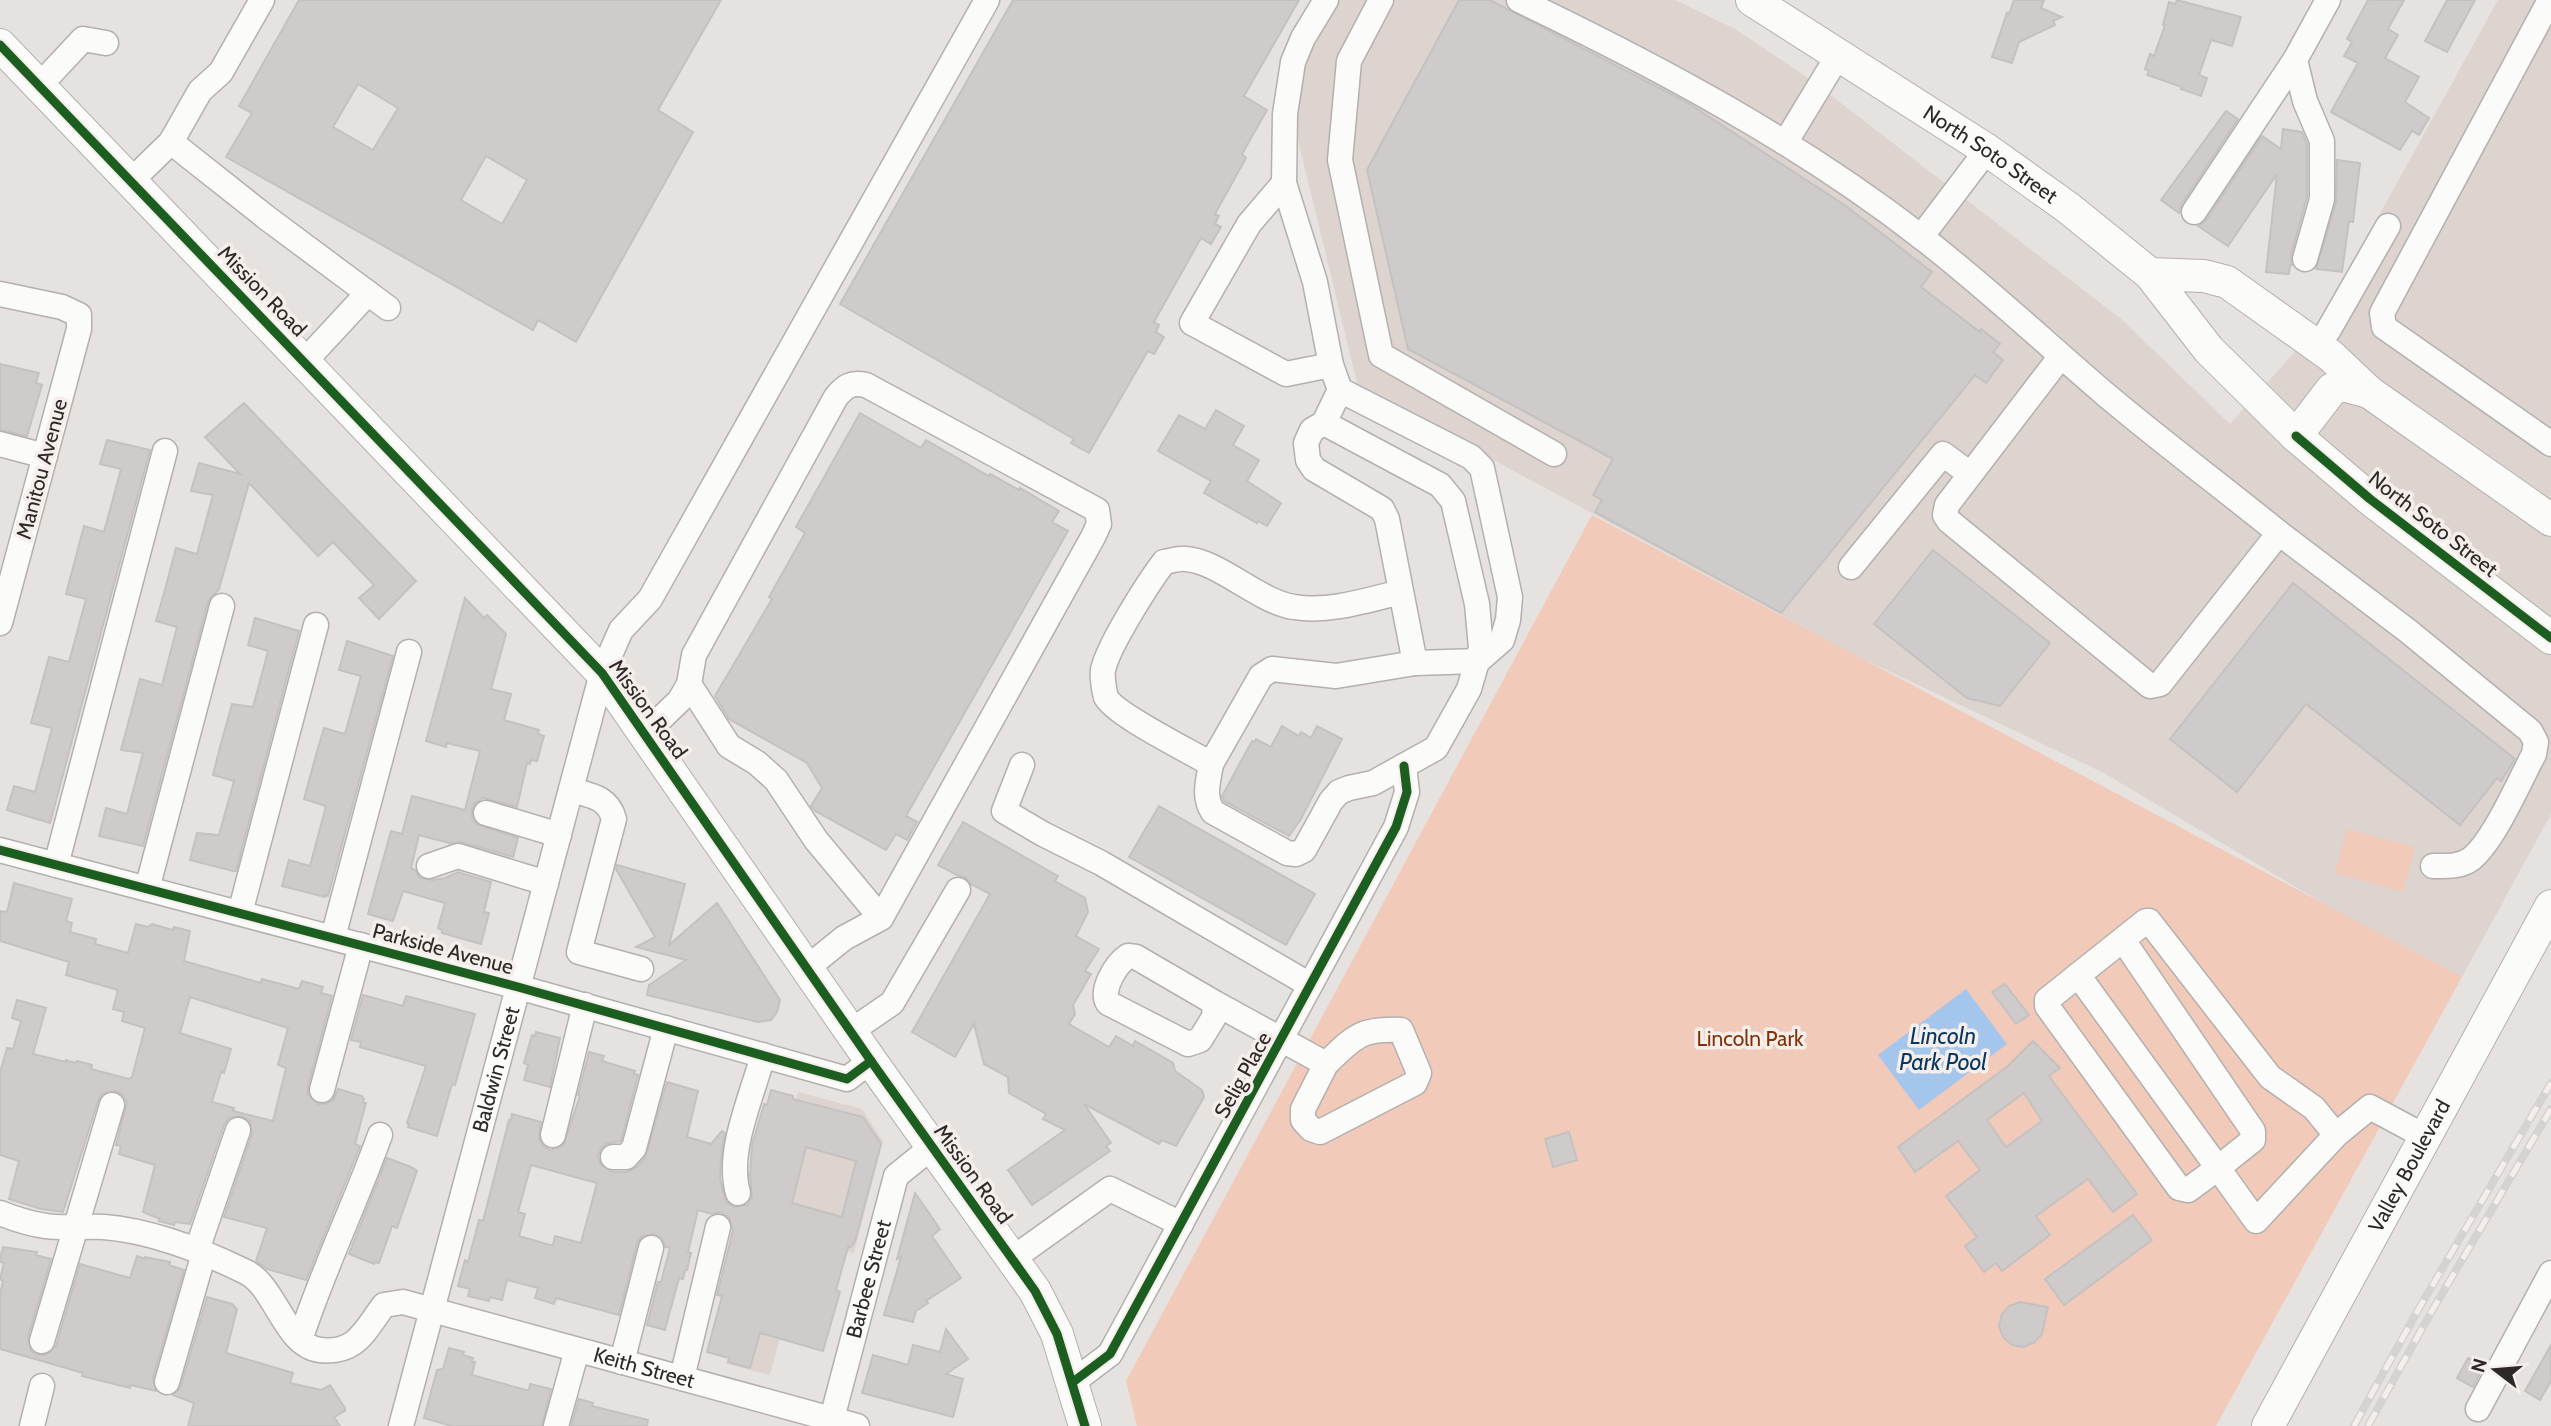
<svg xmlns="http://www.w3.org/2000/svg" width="2551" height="1426" font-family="Cabin,sans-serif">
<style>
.built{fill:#ddd3cf}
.green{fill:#f2caba}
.water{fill:#a4c6ed}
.building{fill:#cecbca;stroke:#c4c2c0;stroke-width:2;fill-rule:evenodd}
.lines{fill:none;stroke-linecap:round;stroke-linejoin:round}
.minor-casing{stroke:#b3b0ae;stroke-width:27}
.major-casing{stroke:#b3b0ae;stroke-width:34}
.minor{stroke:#fbfbfa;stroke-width:24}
.major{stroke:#fbfbfa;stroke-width:32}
.rail-casing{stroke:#d4d3d2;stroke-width:8}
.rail{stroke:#f5eeeb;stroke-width:5;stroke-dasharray:16;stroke-linecap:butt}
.cycleway-casing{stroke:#f5eeeb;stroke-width:13}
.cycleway{stroke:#1b5e20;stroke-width:9}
.labels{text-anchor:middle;stroke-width:7;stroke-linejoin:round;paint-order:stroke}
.street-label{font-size:21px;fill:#2c2928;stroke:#f5eeeb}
.park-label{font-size:21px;fill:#813007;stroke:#f5eeeb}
.water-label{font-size:23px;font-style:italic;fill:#083763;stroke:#f5eeeb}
</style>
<rect width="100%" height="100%" fill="#e6e2e0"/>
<g class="built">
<polygon points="1337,0 1675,0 1735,29 1811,80 2121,319 2230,424 2318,326 2498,0 2551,0 2551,814 2462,977 2338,912 2102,772 1861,658 1358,387 1297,136 1295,116 1303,63"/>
<polygon points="798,1092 862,1109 883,1141 854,1253 806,1241 770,1375 727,1364"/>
</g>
<g class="green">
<polygon points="1592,515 2462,977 2216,1426 1137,1426 1126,1381"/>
<polygon points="2347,829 2415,847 2403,892 2335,873"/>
</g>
<polygon class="water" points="1966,989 2007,1044 1919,1110 1878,1055"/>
<g class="building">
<path d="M 299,0 L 721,0 L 658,110 L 693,132 L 576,342 L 538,320 L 533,330 L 226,157 L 252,113 L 239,106 ZM 358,84 L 398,108 L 373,150 L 333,127 ZM 486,156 L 527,180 L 502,224 L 461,200 Z"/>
<polygon points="1013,0 1299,0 1244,96 1267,110 1242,154 1246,158 1215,214 1219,216 1215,224 1221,227 1211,244 1201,238 1154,322 1159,325 1156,332 1164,337 1154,354 1148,351 1089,453 1071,443 1074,439 840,304"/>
<polygon points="1459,0 1490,0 1688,103 1846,206 1932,272 1921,287 1980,332 1981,329 2000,344 1993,352 2003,360 1986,383 1975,375 1781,613 1595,512 1602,500 1593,495 1613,459 1408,349 1367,170"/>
<polygon points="2014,0 2044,0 2041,8 2062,17 2053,21 2055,25 2019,42 2012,63 1992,57 2007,13 2009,14"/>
<polygon points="2177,0 2241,17 2232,46 2211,40 2199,75 2207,78 2201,96 2181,89 2182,87 2147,75 2149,71 2145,69 2150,54 2154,56 2165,25 2163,25 2169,2 2175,4"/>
<polygon points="2368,0 2404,0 2388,29 2398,35 2385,58 2419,77 2405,102 2429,118 2419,135 2412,131 2400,150 2331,112 2358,63 2344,56 2352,42 2347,39"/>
<polygon points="2447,0 2475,0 2447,52 2425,41"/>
<polygon points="2226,111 2238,119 2182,204 2179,213 2161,200"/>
<polygon points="2283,129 2302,132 2307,144 2307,197 2291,255 2292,265 2290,265 2289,274 2266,272 2277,174 2228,246 2198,226 2206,220 2262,136 2281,149"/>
<polygon points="2337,160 2360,163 2353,222 2349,221 2342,272 2316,269 2336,203"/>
<polygon points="0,364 39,373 36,383 42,385 27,436 0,430"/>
<polygon points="244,403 416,581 379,619 359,598 374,585 333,542 318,556 249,483 219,589 208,602 143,846 99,836 106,808 127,814 143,753 121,750 140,679 162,685 177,627 156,621 164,593 176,548 197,554 213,495 191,491 199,463 240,474 205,437"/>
<polygon points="1216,410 1244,426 1233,445 1259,460 1247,481 1281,503 1267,526 1258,521 1257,523 1204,493 1211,481 1158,451 1179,415 1205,429"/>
<polygon points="860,413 921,448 926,440 989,476 990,474 1019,490 1020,488 1059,511 1052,522 1068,531 906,816 917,822 907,840 896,834 886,850 815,811 811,806 822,788 807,763 729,719 715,696 772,599 769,597 805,533 796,527"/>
<polygon points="107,440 150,450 50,823 7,810 14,786 35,792 52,728 31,723 49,657 69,662 86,599 66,594 84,526 104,532 121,469 100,464"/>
<polygon points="1933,550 2050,643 2000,706 1967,698 1874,624"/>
<polygon points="2293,583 2515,759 2501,781 2497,778 2460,825 2306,704 2237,792 2170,739"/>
<polygon points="465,598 484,618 487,615 506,634 491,689 511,694 504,720 539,730 538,734 544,736 537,761 531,760 530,764 527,763 517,807 483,798 475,803 472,809 472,817 476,824 518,838 513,857 462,842 449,843 419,835 411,868 415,870 420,878 433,880 445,878 458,872 491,882 484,912 489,913 481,944 442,933 442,930 438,928 445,903 403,891 393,921 368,914 391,831 402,834 412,796 465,810 480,751 447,743 446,747 426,741"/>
<polygon points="255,618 299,631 236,871 233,871 190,860 197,833 219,835 234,781 213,775 220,747 232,704 253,707 268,651 248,645"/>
<polygon points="347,641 393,656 328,896 325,895 325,897 282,886 289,860 310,866 326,806 304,799 316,755 324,728 345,734 361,676 339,670"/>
<polygon points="1282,726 1299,736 1301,732 1311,738 1317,726 1342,739 1301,819 1289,836 1224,801 1222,796 1252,741 1254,742 1256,739 1271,747"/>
<polygon points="1159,806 1315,894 1286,945 1129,857"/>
<polygon points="963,822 1058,876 1055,881 1085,898 1088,912 1076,936 1099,949 1085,971 1091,974 1073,1005 1075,1014 1069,1024 1109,1047 1116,1036 1133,1046 1135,1041 1173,1063 1175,1071 1202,1090 1204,1097 1176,1146 1162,1140 1159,1144 1084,1104 1111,1143 1106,1146 1110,1151 1032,1205 1008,1170 1065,1130 1043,1119 1046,1114 1009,1093 1008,1077 984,1064 974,1024 955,1057 912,1032 990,894 971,884 965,877 957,875 938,865"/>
<polygon points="617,865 685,884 669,945 717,903 780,1000 777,1012 771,1020 758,1022 647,995 649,985 686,960 636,947 655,937 616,869"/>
<path d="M 14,883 L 72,899 L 66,921 L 72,923 L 70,932 L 96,939 L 95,944 L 128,953 L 136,924 L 148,927 L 152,924 L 173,930 L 174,927 L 190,931 L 184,961 L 261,983 L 262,979 L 299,989 L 302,981 L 323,987 L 321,993 L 332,996 L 308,1086 L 308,1094 L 318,1104 L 325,1104 L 333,1100 L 338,1089 L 362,1096 L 364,1099 L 363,1103 L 366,1103 L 355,1144 L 360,1146 L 306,1280 L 267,1269 L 256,1261 L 267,1228 L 224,1217 L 252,1134 L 250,1121 L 242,1116 L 229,1118 L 224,1125 L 190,1224 L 175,1222 L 174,1225 L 159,1221 L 160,1219 L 143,1212 L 155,1165 L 119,1154 L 121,1146 L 116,1145 L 127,1102 L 122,1094 L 116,1091 L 102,1094 L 98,1101 L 63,1212 L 41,1209 L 9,1199 L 19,1161 L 0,1155 L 0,1073 L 7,1048 L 13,1049 L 21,1021 L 12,1018 L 17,1000 L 46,1008 L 33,1054 L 66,1062 L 66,1060 L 76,1063 L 77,1061 L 92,1065 L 91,1069 L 129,1079 L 132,1077 L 145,1028 L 122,1021 L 124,1012 L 113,1009 L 118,990 L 66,975 L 69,962 L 0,941 L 0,911 L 7,912 ZM 190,997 L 288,1028 L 278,1065 L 286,1068 L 273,1121 L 233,1111 L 234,1108 L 212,1102 L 221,1072 L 224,1073 L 231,1049 L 180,1033 Z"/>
<polygon points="2005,984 2029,1015 2016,1024 1992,992"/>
<polygon points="363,995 403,1006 406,996 475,1014 455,1085 452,1084 437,1136 408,1127 409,1124 407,1123 426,1066 360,1047 361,1042 351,1040"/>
<polygon points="536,1032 560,1038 550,1087 524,1080 528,1065 524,1063 532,1035 535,1036"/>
<path d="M 2033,1041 L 2060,1068 L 2049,1076 L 2137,1194 L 2113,1212 L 2088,1179 L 2036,1216 L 2050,1235 L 2002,1271 L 1996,1263 L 1984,1272 L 1965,1246 L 1977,1237 L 1946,1196 L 1980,1170 L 1958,1141 L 1915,1172 L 1898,1147 L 2008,1066 ZM 2024,1093 L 2042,1121 L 2006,1147 L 1987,1120 Z"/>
<path d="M 589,1052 L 604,1056 L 602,1061 L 635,1071 L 634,1074 L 638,1075 L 621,1141 L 606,1144 L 601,1149 L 598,1156 L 601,1165 L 612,1172 L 627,1172 L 637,1167 L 645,1158 L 667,1082 L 698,1091 L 687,1137 L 711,1144 L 722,1131 L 725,1133 L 721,1158 L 720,1179 L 726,1202 L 734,1207 L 747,1205 L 752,1197 L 750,1176 L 752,1145 L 764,1104 L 767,1105 L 771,1090 L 793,1096 L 793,1099 L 863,1117 L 881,1144 L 855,1241 L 851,1247 L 848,1247 L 836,1290 L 840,1292 L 823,1351 L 760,1333 L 750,1368 L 728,1362 L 729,1358 L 707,1352 L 722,1296 L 717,1295 L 733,1230 L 729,1217 L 721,1212 L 712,1214 L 698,1210 L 688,1252 L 691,1253 L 687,1270 L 685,1270 L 683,1279 L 679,1278 L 665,1330 L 647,1325 L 658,1282 L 661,1282 L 670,1248 L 665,1247 L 662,1238 L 654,1234 L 641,1237 L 637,1244 L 619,1315 L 556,1298 L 554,1304 L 535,1298 L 538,1288 L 507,1280 L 502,1300 L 490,1297 L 489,1301 L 468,1296 L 470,1289 L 458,1286 L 465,1260 L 468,1262 L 479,1220 L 483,1221 L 509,1120 L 511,1120 L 512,1114 L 541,1122 L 539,1138 L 542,1145 L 550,1150 L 563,1146 L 580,1096 L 578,1095 ZM 806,1147 L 856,1161 L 842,1217 L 792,1203 ZM 531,1165 L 597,1183 L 581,1243 L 555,1236 L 553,1245 L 550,1245 L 519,1236 L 525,1214 L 518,1212 Z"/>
<polygon points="1569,1132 1577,1160 1553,1167 1545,1139"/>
<polygon points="387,1158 411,1167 417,1171 397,1228 392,1226 379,1263 375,1262 374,1264 349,1254"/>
<polygon points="915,1193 940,1229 932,1236 961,1278 926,1301 928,1303 916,1311 913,1322 884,1315 901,1257 897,1259"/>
<polygon points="2133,1215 2152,1240 2064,1305 2045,1279"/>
<polygon points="3,1247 37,1252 36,1255 51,1259 28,1337 31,1351 38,1355 46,1355 56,1346 80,1264 130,1278 137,1256 145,1259 145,1257 170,1262 169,1265 184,1270 153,1378 156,1391 130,1385 130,1388 82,1376 83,1373 0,1349 0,1295 3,1281 0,1279 4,1263 0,1262 0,1259"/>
<polygon points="207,1297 232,1304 237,1309 226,1353 293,1373 290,1383 321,1390 330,1385 345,1408 345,1411 334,1417 340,1426 188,1426 194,1403 173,1395 181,1386"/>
<polygon points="2020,1302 2048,1307 2042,1334 2034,1343 2023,1347 2012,1345 2003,1337 1999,1326 2002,1314 2009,1306"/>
<polygon points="946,1329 968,1359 946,1374 963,1379 953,1417 862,1393 873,1355 908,1365 913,1345 940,1352"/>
<polygon points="2551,1345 2551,1381 2540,1400 2525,1391"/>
<polygon points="449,1348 464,1352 463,1355 473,1358 472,1362 475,1362 472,1375 526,1390 529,1390 530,1384 551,1389 542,1426 452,1426 424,1418 437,1370 443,1369"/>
<polygon points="2468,1358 2484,1366 2473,1387 2457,1378"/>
<polygon points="579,1399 593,1403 592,1406 648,1420 647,1426 571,1426"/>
</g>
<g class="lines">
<g class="minor-casing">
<g id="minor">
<polyline points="1326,0 1303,38 1293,62 1285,114 1284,183 1315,282 1331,365 1340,390 1324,423 1312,430 1306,443 1308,460 1314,469 1382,509 1387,519 1415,663 1478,661 1502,640 1508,620 1510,597 1482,468 1471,457 1340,390"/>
<polyline points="1381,0 1349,61 1340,160 1381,355 1554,454"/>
<path d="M 1519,0 C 1659,67 1797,141 1920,236 C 1984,285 2044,342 2105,394 C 2162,442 2221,486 2279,533 L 2160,684 L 2150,686 L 1949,521 L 1945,515 L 1947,505 L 2061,356"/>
<polyline points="2550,0 2382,313 2384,327 2551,444"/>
<polyline points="2295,60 2305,101 2322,141 2322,199 2305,259"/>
<polyline points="40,85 83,39 106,43"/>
<polyline points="171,142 267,218 388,308"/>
<polyline points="1785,143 1839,54"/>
<polyline points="132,180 171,142 200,91 221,72 262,0"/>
<polyline points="1284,183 1249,224 1192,323 1286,374 1331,365"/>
<polyline points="2194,212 2295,60 2328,0"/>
<polyline points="1921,237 1987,150"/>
<polyline points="0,294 62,307 79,315 79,329 0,623"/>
<polyline points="2316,345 2328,331 2388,226"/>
<polyline points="305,361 368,293"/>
<polyline points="0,444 45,456"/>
<path d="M 2279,533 L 2408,631 L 2530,731 L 2536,742 L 2534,754 C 2519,782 2494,841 2471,859 C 2460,867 2446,866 2433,866"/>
<polyline points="1851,567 1943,454 1970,474"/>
<path d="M 1401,592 C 1368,600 1328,613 1294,607 C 1259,602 1219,561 1186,559 C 1179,558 1171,561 1164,562 C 1148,583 1108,646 1103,670 C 1102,676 1104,691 1106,697 C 1114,714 1191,752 1211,764 L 1261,676 L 1272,669 L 1336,676 L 1415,663"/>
<polyline points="689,684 729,746 757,763 776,780 816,840 881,918"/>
<path d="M 645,734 L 680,700 L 689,684 L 694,655 L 836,397 C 845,386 851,382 866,385 L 1097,510 L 1099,524 L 1093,537 L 881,918 L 844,938 L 807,968"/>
<path d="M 1211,764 C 1208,782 1203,797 1213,812 L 1287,853 L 1296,854 L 1304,850 L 1331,801 L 1339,792 L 1349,788 L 1373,783 L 1436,748 L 1469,689 L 1481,648 L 1477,604 L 1453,501 L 1440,485 L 1324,423"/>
<polyline points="1022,765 1004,811 1043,834 1101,863 1310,985"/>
<path d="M 571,790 C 590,795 608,797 614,819 L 579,952 L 641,969"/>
<polyline points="486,813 559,835"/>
<polyline points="0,850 518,987 847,1079 871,1061"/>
<polyline points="56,865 165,451"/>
<polyline points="429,866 458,856 546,883"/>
<polyline points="147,889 222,606"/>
<polyline points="240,913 316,625"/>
<polyline points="333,937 409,652"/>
<polyline points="2078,975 2218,1168 2253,1140 2253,1131 2123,940"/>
<path d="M 1215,1003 L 1136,957 L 1128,956 C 1116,964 1100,990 1108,1003 L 1188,1044 L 1200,1040 L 1214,1017 L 1215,1003 L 1326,1064 C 1354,1037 1360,1028 1401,1030 L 1419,1073 L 1415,1083 L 1320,1132 L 1311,1129 L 1303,1120 L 1303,1109 L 1326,1064"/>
<polyline points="851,1031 892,1003 958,890"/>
<polyline points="322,1090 361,945"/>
<polyline points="553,1135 585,1005"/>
<polyline points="2336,1135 2314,1108 2270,1077 2149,921 2146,921 2047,1000 2047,1006 2179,1188 2188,1190 2218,1168 2256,1221 2336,1135 2370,1107 2424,1136"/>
<polyline points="613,1157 626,1157 634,1148 666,1028"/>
<path d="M 738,1193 C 726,1151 752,1097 763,1055"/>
<path id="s1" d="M 0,1213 C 15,1219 30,1224 46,1226 C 65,1229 85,1226 104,1227 C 153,1231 203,1251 246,1272 C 276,1287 285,1346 320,1350 C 357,1354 365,1330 384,1305 L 403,1302 L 857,1426"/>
<polyline points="197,1250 238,1130"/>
<polyline points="1012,1259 1110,1189 1181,1224"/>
<path d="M 300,1340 C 323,1270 355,1204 380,1135"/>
<polyline points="42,1341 112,1105"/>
<polyline points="622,1362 651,1248"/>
<polyline points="682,1378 718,1227"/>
<polyline points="167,1382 204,1253"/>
<polyline points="1073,1382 1110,1354 1396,827 1407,792 1404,766"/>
<polyline points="2478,1409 2551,1273"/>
<polyline points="32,1426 42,1386"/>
<path id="s2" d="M 401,1426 L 602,673 L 621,630 L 650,599 L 987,0"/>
<polyline points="556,1426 577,1350"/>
<path id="s3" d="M 830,1426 L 896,1176 L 932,1147"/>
</g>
</g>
<g class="major-casing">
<g id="major">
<path id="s4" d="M 1752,0 L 1987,150 L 2067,207 L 2150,274 L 2209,350 L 2296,436 L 2370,499 L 2551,638"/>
<polyline points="0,45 602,673 871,1061 1035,1291 1057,1334 1085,1426"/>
<polyline points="2150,274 2204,276 2227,282 2331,356 2369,392 2551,520"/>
<polyline points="2296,436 2332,389 2343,385 2369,392"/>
<path id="s5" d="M 2268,1426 L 2551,906"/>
</g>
</g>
<use href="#minor" class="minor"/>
<use href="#major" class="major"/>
<g class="rail-casing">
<g id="rail">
<polyline points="2354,1426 2418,1310 2551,1083"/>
<polyline points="2368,1426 2429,1316 2551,1109"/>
</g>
</g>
<use href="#rail" class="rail"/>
<g class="cycleway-casing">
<g id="cycleway">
<polyline points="0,45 602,673 871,1061 1035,1291 1057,1334 1085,1426"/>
<polyline points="2296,436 2370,499 2551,638"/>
<polyline points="0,850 518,987 847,1079 871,1061"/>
<polyline points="1073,1382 1110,1354 1396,827 1407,792 1404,766"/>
</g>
</g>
<use href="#cycleway" class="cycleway"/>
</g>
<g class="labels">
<g class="street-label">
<text dy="7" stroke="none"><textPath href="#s4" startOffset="284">North Soto Street</textPath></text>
<text transform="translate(262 291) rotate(46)" y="7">Mission Road</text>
<text transform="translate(42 469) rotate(-75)" y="7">Manitou Avenue</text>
<text transform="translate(2433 524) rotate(38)" y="7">North Soto Street</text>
<text transform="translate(648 709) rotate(54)" y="7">Mission Road</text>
<text transform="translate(443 949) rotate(15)" y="7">Parkside Avenue</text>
<text dy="7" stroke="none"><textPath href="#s2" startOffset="369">Baldwin Street</textPath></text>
<text transform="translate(1243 1075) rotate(-61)" y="7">Selig Place</text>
<text dy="7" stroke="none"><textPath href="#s5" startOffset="296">Valley Boulevard</textPath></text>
<text transform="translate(973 1174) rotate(54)" y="7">Mission Road</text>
<text dy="7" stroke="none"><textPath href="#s3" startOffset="152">Barbee Street</textPath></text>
<text dy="7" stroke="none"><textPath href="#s1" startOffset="719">Keith Street</textPath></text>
</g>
<g class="park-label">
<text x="1750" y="1046">Lincoln Park</text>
</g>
<g class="water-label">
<text x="1943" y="1044">Lincoln<tspan x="1943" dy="26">Park Pool</tspan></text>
</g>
</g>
<g transform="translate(2495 1370) rotate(286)" stroke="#f5eeeb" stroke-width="5" paint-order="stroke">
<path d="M0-5L12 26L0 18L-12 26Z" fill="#2c2928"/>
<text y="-10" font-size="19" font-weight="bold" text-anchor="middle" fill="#2c2928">N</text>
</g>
</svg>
